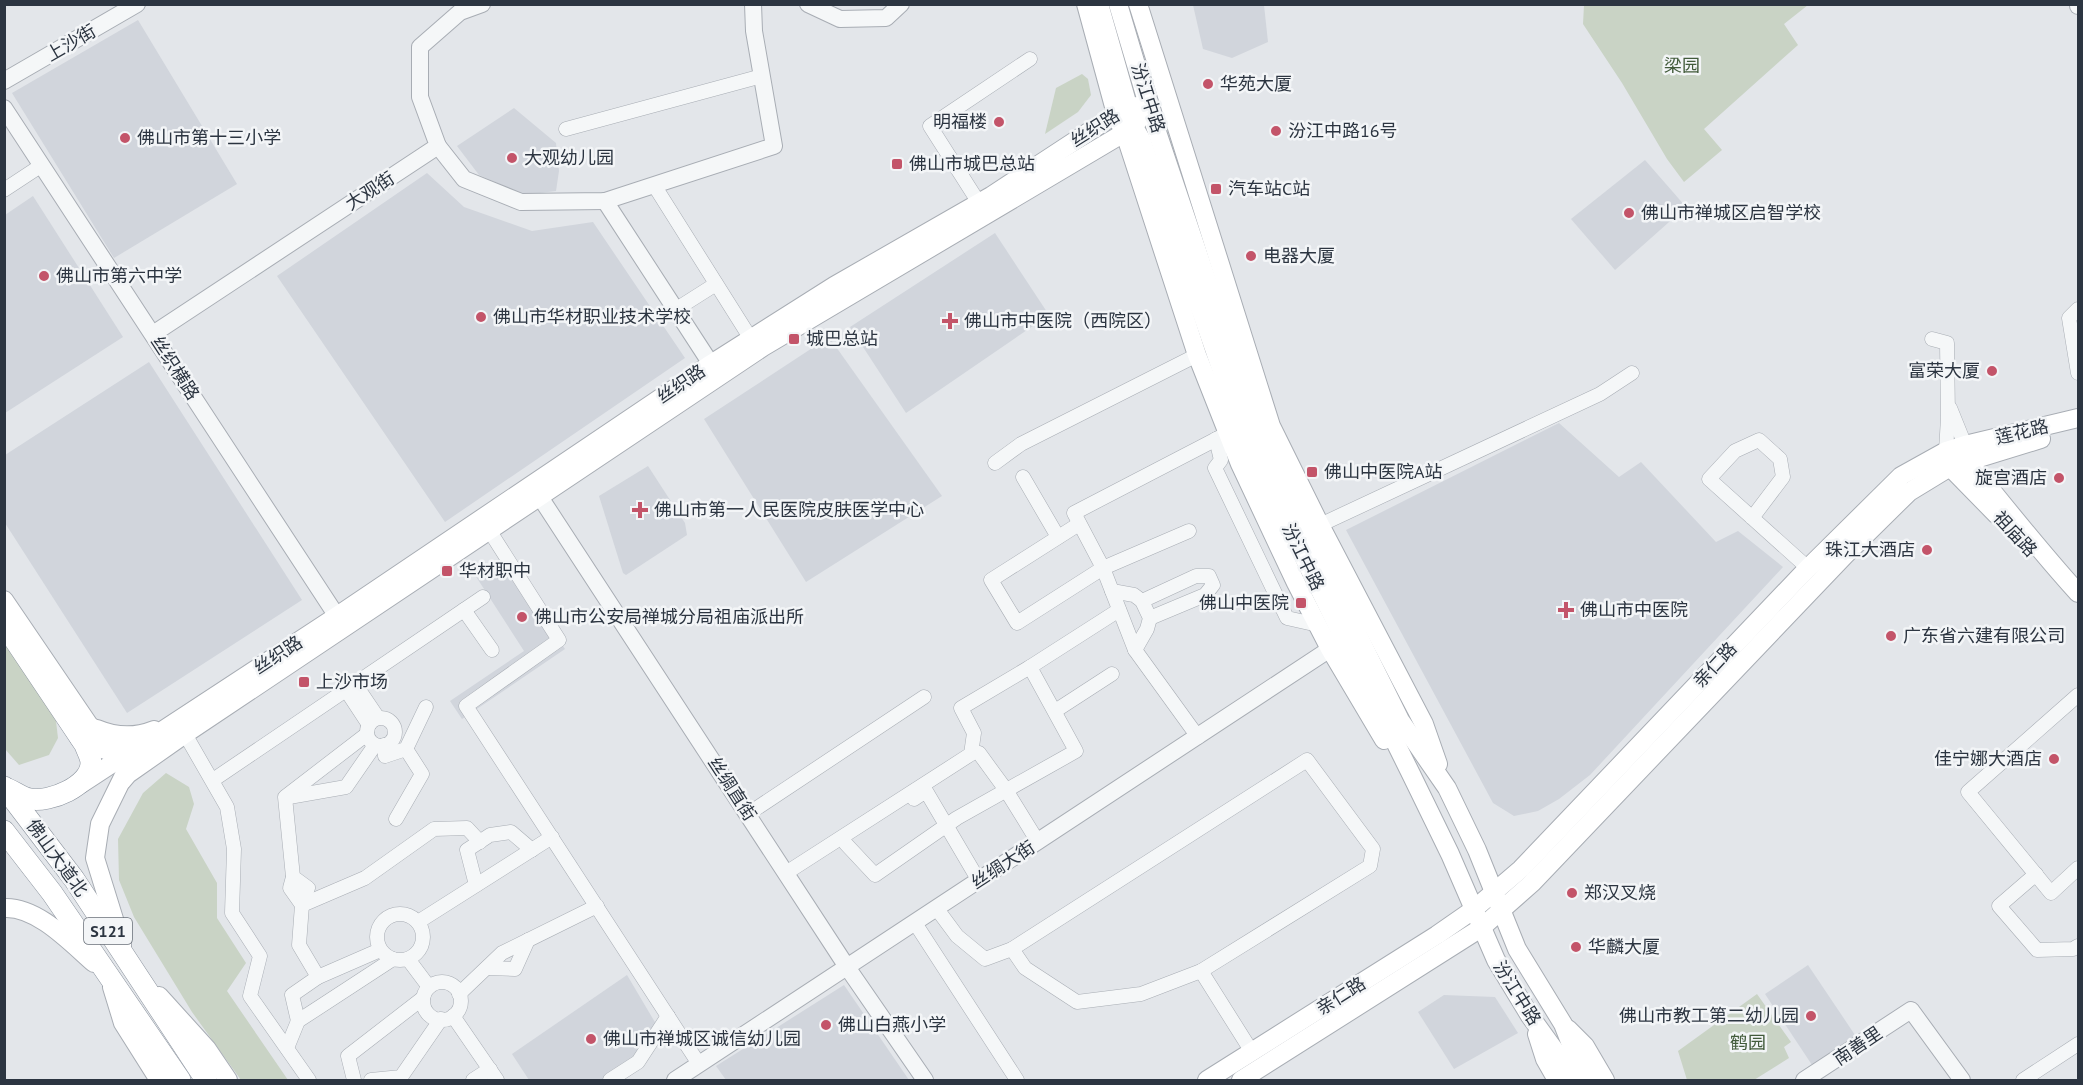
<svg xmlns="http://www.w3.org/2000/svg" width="2083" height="1085" font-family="'PT Sans','Noto Sans SC',sans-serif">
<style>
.built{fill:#d1d5dc}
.green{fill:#c9d3c5}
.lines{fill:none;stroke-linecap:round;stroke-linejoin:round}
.minor-casing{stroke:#a8adb4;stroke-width:15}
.tertiary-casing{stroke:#a8adb4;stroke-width:18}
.secondary-casing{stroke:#a8adb4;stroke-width:20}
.trunk-casing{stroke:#8c949f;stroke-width:22}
.minor{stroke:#f5f7f8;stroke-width:14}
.tertiary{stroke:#f5f7f8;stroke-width:16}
.secondary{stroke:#fff;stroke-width:18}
.trunk{stroke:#fff;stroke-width:21}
.poi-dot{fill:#c35469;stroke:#f3f5f7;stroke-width:2}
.labels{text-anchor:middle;stroke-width:5;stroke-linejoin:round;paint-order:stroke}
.shield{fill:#f3f5f7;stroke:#686f78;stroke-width:1.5}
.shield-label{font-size:16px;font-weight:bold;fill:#2c3541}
.street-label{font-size:18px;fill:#2c3541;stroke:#f3f5f7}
.park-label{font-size:18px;fill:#425b3b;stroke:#f3f5f7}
.poi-label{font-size:18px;fill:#2c3541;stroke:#f3f5f7;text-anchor:start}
</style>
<rect width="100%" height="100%" fill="#e3e6ea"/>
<g class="built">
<polygon points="1193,5 1264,5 1268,42 1232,58 1203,49"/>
<polygon points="138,20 237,184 114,258 12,93"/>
<polygon points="514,108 556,143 559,171 556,191 524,195 479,175 457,146"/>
<polygon points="1645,160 1686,207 1615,270 1571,219"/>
<polygon points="427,173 464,207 532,231 593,222 685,358 445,522 277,276"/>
<polygon points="33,196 123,337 5,413 5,215"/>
<polygon points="995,233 1049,315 906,413 850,327"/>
<polygon points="829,337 942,496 806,582 704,419"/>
<polygon points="149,362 302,600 127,713 5,523 5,455"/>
<polygon points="1559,423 1619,477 1641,462 1716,542 1738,531 1783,567 1590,775 1559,799 1538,811 1514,816 1493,803 1346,530"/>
<polygon points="648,466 685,523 687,535 626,575 623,573 599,496"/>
<polygon points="503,557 565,649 462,719 450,701 524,651 475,575"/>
<polygon points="1808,965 1857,1038 1814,1068 1765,994"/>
<polygon points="627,975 656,1024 636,1059 603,1080 529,1080 512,1054"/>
<polygon points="844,985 909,1080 726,1080 716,1066"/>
<polygon points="1444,995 1495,997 1518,1033 1454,1069 1418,1012"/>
</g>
<g class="green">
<polygon points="1584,5 1584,4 1808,5 1784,24 1798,45 1704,129 1722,150 1684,182 1667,159 1622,83 1583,24"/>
<polygon points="1082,74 1088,79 1091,95 1078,112 1045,134 1056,88"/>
<polygon points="4,640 55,713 58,738 49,755 19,765 5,749"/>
<polygon points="166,773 189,787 194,804 186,829 217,883 217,918 246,963 227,991 288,1080 241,1080 192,1012 134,917 119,880 118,839 143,793"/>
<polygon points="1757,994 1791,1042 1784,1047 1789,1058 1754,1080 1687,1080 1678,1051"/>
</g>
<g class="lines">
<g class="minor-casing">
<g id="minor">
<polyline points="566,129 762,76"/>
<polyline points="654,185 751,339"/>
<polyline points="4,190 42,165"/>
<polyline points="979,203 930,126 1030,59"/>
<polyline points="2078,309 2069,318 2078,373"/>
<polyline points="675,310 716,284"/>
<polyline points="1932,339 1947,343 1948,418 1946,451"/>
<polyline points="1950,408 1965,445"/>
<polyline points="1216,439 1221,460 1215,468 1287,618 1318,625"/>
<polyline points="995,463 1021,444 1197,355"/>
<polyline points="1023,477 1058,537"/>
<polyline points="1752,518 1783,477 1780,459 1759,440 1735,451 1709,479 1808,568"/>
<polyline points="1079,524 991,580 1017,623 1103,568 1189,531"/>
<polyline points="1320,525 1600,394 1632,373"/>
<polyline points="489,530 559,640 466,706 699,1064"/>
<polyline points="1112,591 1134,595 1142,601 1150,618 1147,629 1135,650"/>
<polyline points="1142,601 1196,576 1209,576 1213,585 1205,595 1150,618"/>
<polyline points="464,610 492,650"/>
<polyline points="355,684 378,718"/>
<polyline points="346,690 369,725"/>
<polyline points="2078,695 1968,792 2051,893 2078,868"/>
<polyline points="1055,711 1112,674"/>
<circle cx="381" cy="732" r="14"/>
<polyline points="185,734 227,807 234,849 232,913 260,956 250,996 309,1080"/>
<polyline points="1198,737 1135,650 1103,568 1074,513 1228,433"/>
<polyline points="384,745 385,756 406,749 426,707"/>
<polyline points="979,753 1006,790 1038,842"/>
<polyline points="213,780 483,597"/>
<polyline points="289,797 346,787 375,745"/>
<polyline points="914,799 926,791 979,881"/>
<polyline points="748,814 924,697"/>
<polyline points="396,819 422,774 406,749"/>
<polyline points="846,844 875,875 957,818 1076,751 1030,667"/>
<polyline points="786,873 971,754 974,733 961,708 1030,667 1119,610"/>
<polyline points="2036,874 1999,906 2037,950 2073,949 2078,946"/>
<polyline points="293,877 290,888 302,905 299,945 318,977 380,950"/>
<polyline points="476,885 467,850 490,835 511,832 532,850"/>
<polyline points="302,905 308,888 293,877 285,797 367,734"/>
<polyline points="302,905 365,878 434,829 467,828 480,842"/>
<polyline points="937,909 957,936 985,959 1012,949 1025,968 1077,1002 1141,994 1201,971 1252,1052"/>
<circle cx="400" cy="937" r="23"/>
<polyline points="418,922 552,837"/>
<polyline points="915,923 1017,1080"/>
<polyline points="1012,949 1307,760 1373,849 1370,866 1201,971"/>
<polyline points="408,959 429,987"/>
<polyline points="487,968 515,969 528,940"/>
<circle cx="442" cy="1001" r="19"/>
<polyline points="459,994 502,953 597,906"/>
<polyline points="453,1016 497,1080"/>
<polyline points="298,1021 292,995 318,977"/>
<polyline points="287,1048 298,1021 393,959"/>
<polyline points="354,1080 348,1056 423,998"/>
<polyline points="371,1080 401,1077 441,1019"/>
<polyline points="473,1080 490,1069"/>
<polyline points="610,1080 638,1062 668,1016"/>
<polyline points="2023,1080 2078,1044"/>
</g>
</g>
<g class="tertiary-casing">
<g id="tertiary">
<polyline points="808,4 840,19 886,18 901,4"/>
<polyline points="2078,4 2078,6"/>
<polyline points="4,81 137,4"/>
<polyline points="4,108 344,627"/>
<polyline points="438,146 464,179 521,202 605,201 774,146 754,31 753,4"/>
<polyline points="605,201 711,364"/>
<polyline points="153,334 438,146 420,97 420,47 460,12 482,4"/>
<polyline points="540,497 847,967 925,1080"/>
<polyline points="675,1080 1330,649"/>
<polyline points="1804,1080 1911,1010 1962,1080"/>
</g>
</g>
<g class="secondary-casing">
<g id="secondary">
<polyline points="1086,4 1116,114 1128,143 1197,355 1240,464 1296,583 1330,649 1384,740"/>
<polyline points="1099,4 1134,127 1141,139 1247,443 1411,774 1450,854 1496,960 1530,1016 1561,1059 1573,1080"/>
<polyline points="1118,4 1148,105 1259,435 1400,720 1447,788 1477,850 1517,949 1563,1024 1574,1052 1589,1080"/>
<polyline points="1138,4 1271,426 1320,525 1424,724 1438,764"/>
<path d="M 1966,452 L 1968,461 C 2004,506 2039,550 2078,593"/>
<polyline points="1950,467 1997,515"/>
<polyline points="4,600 89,725 126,755 127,769 100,824 95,858 122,945"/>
<path d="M 97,729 C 116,737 134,738 154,730"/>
<polyline points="122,781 128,774 185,734 763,347 1134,127 1148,105"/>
<polyline points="81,784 337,616 711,364 834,286 991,196 1116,114 1129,107 1148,105"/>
<path d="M 4,908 C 37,906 71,943 94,963"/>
<polyline points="112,987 123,1023 159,1080"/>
<polyline points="159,996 207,1049 228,1080"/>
<polyline points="1568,1029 1585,1046 1605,1080"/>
<polyline points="1537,1034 1545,1059 1557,1080"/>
<polyline points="1207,1080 1437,935 1473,910 1521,869 1808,568 1901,476 1946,451 1965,445 2078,418"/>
<polyline points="1241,1080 1481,928 1532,883 1846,554 1909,492 1950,467 2041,439"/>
</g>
</g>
<g class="trunk-casing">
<g id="trunk">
<path d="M 4,624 L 85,745 C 87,751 91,757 91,763 C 91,786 49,803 30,799 C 23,798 15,792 8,789"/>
<polyline points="80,737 91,744 126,755"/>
<polyline points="4,787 74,879 206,1080"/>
<polyline points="4,831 52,893 180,1080"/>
</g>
</g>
<use href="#minor" class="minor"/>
<use href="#tertiary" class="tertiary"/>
<use href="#secondary" class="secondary"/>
<use href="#trunk" class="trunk"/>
</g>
<g class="poi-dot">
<circle cx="1208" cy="84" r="6"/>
<circle cx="999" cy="122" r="6"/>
<circle cx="1276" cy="131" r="6"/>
<circle cx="125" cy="138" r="6"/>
<circle cx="512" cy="158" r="6"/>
<rect x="891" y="158" width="12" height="12" rx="3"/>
<rect x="1210" y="183" width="12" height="12" rx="3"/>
<circle cx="1629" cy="213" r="6"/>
<circle cx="1251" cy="256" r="6"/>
<circle cx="44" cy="276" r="6"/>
<circle cx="481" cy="317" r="6"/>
<path d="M947 312h6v6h6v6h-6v6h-6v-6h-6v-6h6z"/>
<rect x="788" y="333" width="12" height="12" rx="3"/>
<circle cx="1992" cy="371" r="6"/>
<rect x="1306" y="466" width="12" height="12" rx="3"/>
<circle cx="2059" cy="478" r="6"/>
<path d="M637 501h6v6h6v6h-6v6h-6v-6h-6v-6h6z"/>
<circle cx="1927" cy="550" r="6"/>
<rect x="441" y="565" width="12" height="12" rx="3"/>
<rect x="1295" y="597" width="12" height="12" rx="3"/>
<path d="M1563 601h6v6h6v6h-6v6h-6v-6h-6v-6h6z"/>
<circle cx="522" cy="617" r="6"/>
<circle cx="1891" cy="636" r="6"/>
<rect x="298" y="676" width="12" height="12" rx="3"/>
<circle cx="2054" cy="759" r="6"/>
<circle cx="1572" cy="893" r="6"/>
<circle cx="1576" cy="947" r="6"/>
<circle cx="1811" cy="1016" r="6"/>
<circle cx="826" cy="1025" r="6"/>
<circle cx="591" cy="1039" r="6"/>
</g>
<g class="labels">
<rect class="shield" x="84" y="918" width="48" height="26" rx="4.5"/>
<g class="shield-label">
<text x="108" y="937">S121</text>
</g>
<g class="street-label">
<text transform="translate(71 43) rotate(-30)" y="6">上沙街</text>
<text transform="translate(1148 98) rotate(72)" y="6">汾江中路</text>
<text transform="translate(1095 128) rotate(-32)" y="6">丝织路</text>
<text transform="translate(370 191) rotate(-33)" y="6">大观街</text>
<text transform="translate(175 368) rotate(57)" y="6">丝织横路</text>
<text transform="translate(681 384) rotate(-34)" y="6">丝织路</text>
<text transform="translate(2022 432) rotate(-13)" y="6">莲花路</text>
<text transform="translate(2015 534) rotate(47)" y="6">祖庙路</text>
<text transform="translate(1303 557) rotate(64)" y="6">汾江中路</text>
<text transform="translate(278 655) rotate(-33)" y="6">丝织路</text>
<text transform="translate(1715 665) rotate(-47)" y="6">亲仁路</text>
<text transform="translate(732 789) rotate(57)" y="6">丝绸直街</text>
<text transform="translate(57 858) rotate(54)" y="6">佛山大道北</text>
<text transform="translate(1003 865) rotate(-33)" y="6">丝绸大街</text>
<text transform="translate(1517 993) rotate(58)" y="6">汾江中路</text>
<text transform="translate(1341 996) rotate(-32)" y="6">亲仁路</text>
<text transform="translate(1858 1046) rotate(-34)" y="6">南善里</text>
</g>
<g class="park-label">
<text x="1682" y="72">梁园</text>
<text x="1748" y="1049">鹤园</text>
</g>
<g class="poi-label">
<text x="1220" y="90">华苑大厦</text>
<text x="987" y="128" text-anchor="end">明福楼</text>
<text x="1288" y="137">汾江中路16号</text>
<text x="137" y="144">佛山市第十三小学</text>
<text x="524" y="164">大观幼儿园</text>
<text x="909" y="170">佛山市城巴总站</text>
<text x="1228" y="195">汽车站C站</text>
<text x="1641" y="219">佛山市禅城区启智学校</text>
<text x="1263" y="262">电器大厦</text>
<text x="56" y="282">佛山市第六中学</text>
<text x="493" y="323">佛山市华材职业技术学校</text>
<text x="964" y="327">佛山市中医院（西院区）</text>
<text x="806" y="345">城巴总站</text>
<text x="1980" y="377" text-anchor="end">富荣大厦</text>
<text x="1324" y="478">佛山中医院A站</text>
<text x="2047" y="484" text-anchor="end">旋宫酒店</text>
<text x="654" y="516">佛山市第一人民医院皮肤医学中心</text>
<text x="1915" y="556" text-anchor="end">珠江大酒店</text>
<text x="459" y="577">华材职中</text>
<text x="1289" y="609" text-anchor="end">佛山中医院</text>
<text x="1580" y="616">佛山市中医院</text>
<text x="534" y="623">佛山市公安局禅城分局祖庙派出所</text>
<text x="1903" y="642">广东省六建有限公司</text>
<text x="316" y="688">上沙市场</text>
<text x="2042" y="765" text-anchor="end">佳宁娜大酒店</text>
<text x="1584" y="899">郑汉叉烧</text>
<text x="1588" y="953">华麟大厦</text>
<text x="1799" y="1022" text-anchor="end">佛山市教工第二幼儿园</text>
<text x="838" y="1031">佛山白燕小学</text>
<text x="603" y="1045">佛山市禅城区诚信幼儿园</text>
</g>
</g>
<rect width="2083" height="1085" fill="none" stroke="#2c3541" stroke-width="12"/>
</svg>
